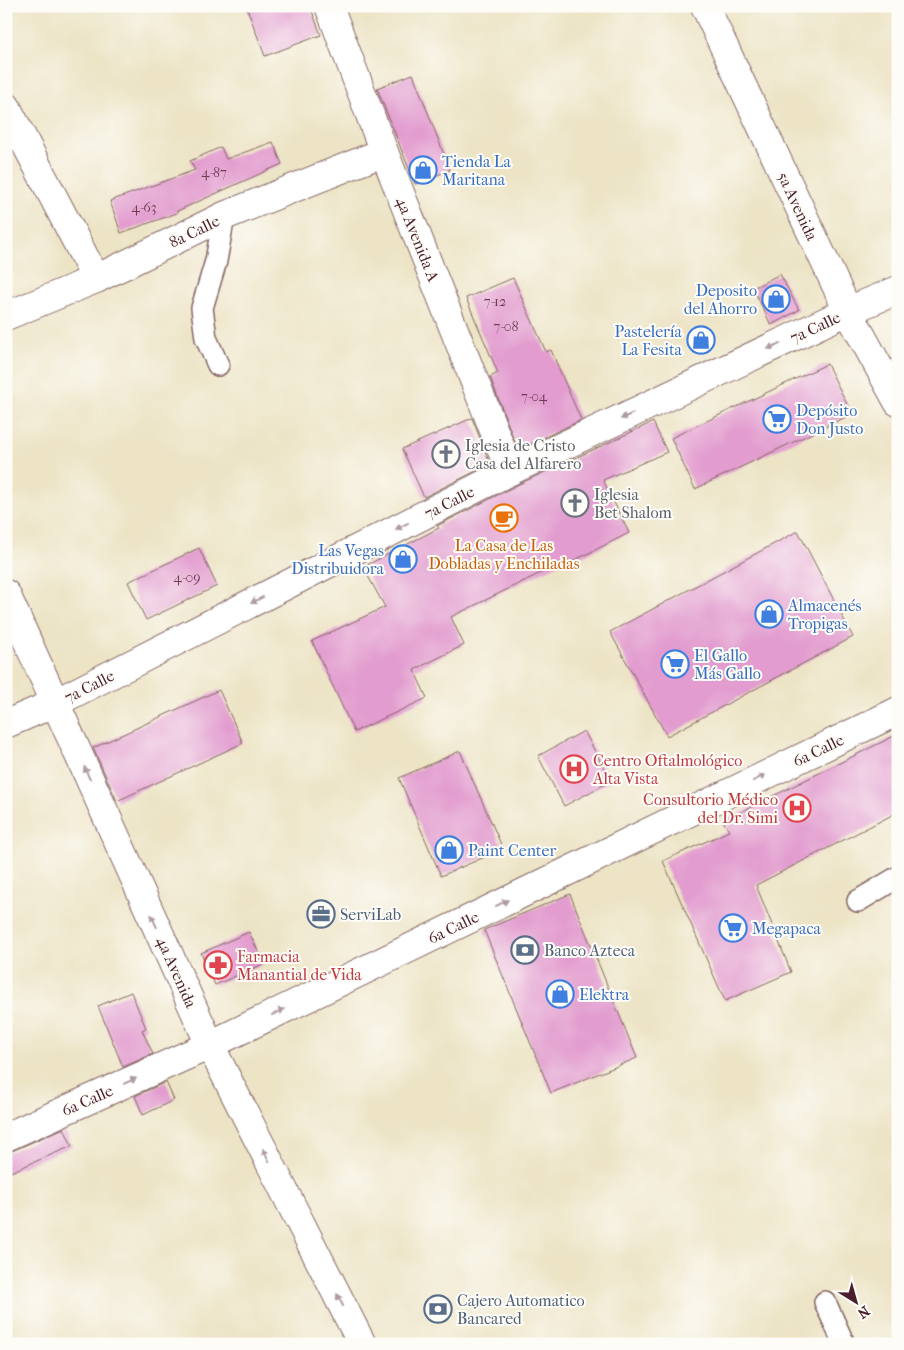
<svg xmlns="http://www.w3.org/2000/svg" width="904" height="1350" font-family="'IM FELL French Canon',serif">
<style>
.building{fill:#e29ccf}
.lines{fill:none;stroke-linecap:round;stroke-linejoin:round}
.lane-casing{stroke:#836461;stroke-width:24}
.street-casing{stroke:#836461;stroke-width:30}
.secondary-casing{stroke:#836461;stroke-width:30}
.lane{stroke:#fff;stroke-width:21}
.street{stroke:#fff;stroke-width:28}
.secondary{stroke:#fff;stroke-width:28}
.oneway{fill:#ae9aa0}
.labels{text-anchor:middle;stroke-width:4;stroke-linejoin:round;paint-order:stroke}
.number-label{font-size:14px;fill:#703e54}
.shop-label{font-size:16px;fill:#366cbe;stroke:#fdfcf7;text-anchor:start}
.street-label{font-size:16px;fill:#4a1f2b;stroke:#fdfcf7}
.worship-label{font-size:16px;fill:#5b616d;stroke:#fdfcf7;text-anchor:start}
.food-label{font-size:16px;fill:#c56008;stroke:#fdfcf7}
.health-label{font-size:16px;fill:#be3a42;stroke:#fdfcf7;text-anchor:start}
.service-label{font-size:16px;fill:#4e5e75;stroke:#fdfcf7;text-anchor:start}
</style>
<rect width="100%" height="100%" fill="#fdfcf7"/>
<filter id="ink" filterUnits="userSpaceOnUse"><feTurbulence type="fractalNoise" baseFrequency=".02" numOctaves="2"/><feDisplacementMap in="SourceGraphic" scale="10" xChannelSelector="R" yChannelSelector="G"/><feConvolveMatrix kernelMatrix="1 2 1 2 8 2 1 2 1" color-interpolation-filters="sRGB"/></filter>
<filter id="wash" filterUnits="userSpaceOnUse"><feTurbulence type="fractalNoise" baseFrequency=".0096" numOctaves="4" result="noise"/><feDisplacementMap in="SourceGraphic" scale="20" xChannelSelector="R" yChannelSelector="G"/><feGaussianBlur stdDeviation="1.12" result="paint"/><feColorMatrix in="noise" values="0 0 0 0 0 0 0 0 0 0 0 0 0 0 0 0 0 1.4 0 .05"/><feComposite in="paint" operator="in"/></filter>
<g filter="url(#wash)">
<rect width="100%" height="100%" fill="#ede4c6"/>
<g id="blocks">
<g class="building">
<polygon points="246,6 310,6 321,35 265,56"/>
<polygon points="413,74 450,170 415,184 377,88"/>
<polygon points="273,142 282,164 177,211 177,213 121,233 110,201 195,170 190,161 221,147 226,159"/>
<polygon points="780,274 799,310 771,325 753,288"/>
<polygon points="513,278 546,352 551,350 581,420 518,450 490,377 498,373 466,298"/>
<polygon points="827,364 852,414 695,489 671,438"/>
<polygon points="472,418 490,464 424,497 402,449"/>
<polygon points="653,422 667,452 603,480 629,533 567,564 565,561 451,617 464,645 414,670 427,698 354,732 312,641 385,607 363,567 439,528 437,526 517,485"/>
<polygon points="798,531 853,637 667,736 610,632"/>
<polygon points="199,548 217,586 146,620 128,582"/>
<polygon points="219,690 243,743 117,801 93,748"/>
<polygon points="584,731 611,781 564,806 538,756"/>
<polygon points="898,734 898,812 756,885 791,972 725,1001 663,861 729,831 723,821"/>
<polygon points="460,751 503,849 441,876 399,778"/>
<polygon points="570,894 637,1058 551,1093 484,930"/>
<polygon points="249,932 264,964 215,985 201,953"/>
<polygon points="131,992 146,1028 142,1030 153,1054 123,1067 98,1006"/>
<polygon points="166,1082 174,1100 143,1115 135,1096"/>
<polygon points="64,1128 72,1146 6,1174 6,1152 12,1151"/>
</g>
</g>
</g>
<g filter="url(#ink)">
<use href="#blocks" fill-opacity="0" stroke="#836461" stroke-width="1"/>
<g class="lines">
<g class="lane-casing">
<g id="lane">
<polyline points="218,365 206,338 202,308 216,261 224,216"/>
<polyline points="858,901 898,877"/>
<polyline points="825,1302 844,1344"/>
</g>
</g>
<g class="street-casing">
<g id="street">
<polyline points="329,6 384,152 510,471"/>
<polyline points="705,6 848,311 898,402"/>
<polyline points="6,106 96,279"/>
<polyline points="6,316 96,279 224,216 384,152"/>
<polyline points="6,594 210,1045 362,1344"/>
</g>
</g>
<g class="secondary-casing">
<g id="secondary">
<polyline points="6,724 55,703 510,471 848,311 898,290"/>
<polyline points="6,1137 210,1045 898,711"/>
</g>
</g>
<use href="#lane" class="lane"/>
<use href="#street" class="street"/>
<use href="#secondary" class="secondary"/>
</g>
<defs><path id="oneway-solid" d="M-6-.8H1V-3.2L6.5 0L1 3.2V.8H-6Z" transform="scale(1.25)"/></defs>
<g class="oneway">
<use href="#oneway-solid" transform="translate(774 346) rotate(155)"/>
<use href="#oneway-solid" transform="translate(627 416) rotate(155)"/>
<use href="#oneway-solid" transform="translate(402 526) rotate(153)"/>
<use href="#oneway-solid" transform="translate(257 600) rotate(153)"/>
<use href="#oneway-solid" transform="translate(87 773) rotate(-114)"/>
<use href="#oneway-solid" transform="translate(759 778) rotate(-26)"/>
<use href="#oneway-solid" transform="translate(502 903) rotate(-26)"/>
<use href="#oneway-solid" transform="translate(154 921) rotate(-114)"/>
<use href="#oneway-solid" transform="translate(278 1012) rotate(-26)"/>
<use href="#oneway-solid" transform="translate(130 1081) rotate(-24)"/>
<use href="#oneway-solid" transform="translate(266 1155) rotate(-117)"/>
<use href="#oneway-solid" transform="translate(340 1300) rotate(-117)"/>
</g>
</g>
<defs>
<g id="shop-ring" transform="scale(1.4375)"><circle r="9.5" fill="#fdfcf7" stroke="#3f7fe0" stroke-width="1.5"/><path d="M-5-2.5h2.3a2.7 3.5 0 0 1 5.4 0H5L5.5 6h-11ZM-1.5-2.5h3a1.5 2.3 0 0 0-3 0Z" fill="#3f7fe0"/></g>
<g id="supermarket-ring" transform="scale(1.4375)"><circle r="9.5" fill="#fdfcf7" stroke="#3f7fe0" stroke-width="1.5"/><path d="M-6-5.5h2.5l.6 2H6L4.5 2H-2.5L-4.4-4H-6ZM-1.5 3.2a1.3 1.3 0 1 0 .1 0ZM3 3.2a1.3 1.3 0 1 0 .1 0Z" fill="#3f7fe0"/></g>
<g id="church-ring" transform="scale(1.4375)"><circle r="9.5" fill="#fdfcf7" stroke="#6b7280" stroke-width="1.5"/><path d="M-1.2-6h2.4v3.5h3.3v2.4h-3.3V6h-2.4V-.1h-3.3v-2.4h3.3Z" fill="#6b7280"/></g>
<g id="cafe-ring" transform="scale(1.4375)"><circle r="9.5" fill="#fdfcf7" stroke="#e8710a" stroke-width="1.5"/><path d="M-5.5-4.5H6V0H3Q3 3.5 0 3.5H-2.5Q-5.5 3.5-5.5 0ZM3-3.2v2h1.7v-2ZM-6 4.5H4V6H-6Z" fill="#e8710a"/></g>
<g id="hospital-ring" transform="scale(1.4375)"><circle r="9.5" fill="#fdfcf7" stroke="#e0444e" stroke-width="1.5"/><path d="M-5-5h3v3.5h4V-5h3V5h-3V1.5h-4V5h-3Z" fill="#e0444e"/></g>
<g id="office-ring" transform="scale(1.4375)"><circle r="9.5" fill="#fdfcf7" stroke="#5c6f8a" stroke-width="1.5"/><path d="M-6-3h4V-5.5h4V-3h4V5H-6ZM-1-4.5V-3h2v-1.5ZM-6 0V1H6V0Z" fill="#5c6f8a"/></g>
<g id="bank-ring" transform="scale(1.4375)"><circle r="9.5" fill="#fdfcf7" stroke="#5c6f8a" stroke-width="1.5"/><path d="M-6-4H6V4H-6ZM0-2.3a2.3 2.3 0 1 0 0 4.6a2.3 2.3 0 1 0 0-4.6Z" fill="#5c6f8a"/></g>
<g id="pharmacy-ring" transform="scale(1.4375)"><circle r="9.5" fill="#fdfcf7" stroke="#e0444e" stroke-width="1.5"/><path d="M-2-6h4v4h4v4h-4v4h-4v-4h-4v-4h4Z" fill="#e0444e"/></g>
</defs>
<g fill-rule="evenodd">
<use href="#shop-ring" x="423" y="170"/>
<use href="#shop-ring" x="776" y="299"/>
<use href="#shop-ring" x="701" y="340"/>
<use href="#supermarket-ring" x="777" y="419"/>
<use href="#church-ring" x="446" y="454"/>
<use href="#church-ring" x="575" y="503"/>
<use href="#cafe-ring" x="504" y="518"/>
<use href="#shop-ring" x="403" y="559"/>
<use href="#shop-ring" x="769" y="614"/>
<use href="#supermarket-ring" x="675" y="664"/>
<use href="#hospital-ring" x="574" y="769"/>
<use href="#hospital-ring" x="797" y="808"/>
<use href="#shop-ring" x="449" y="850"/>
<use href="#office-ring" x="321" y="914"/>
<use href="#supermarket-ring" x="733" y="928"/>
<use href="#bank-ring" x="525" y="950"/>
<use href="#pharmacy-ring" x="218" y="965"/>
<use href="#shop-ring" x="560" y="994"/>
<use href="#bank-ring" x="438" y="1309"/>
</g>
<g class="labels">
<g class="number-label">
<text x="214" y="177">4-87</text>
<text x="144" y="212">4-63</text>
<text x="495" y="306">7-12</text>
<text x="506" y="331">7-08</text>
<text x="534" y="401">7-04</text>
<text x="187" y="582">4-09</text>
</g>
<g class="shop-label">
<text x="442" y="167">Tienda La<tspan x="442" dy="18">Maritana</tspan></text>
<text x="757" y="296" text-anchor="end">Deposito<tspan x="757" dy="18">del Ahorro</tspan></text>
<text x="682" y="337" text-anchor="end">Pastelería<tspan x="682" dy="18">La Fesita</tspan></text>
<text x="796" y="416">Depósito<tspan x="796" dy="18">Don Justo</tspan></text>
<text x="384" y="556" text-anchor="end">Las Vegas<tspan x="384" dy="18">Distribuidora</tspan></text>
<text x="788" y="611">Almacenés<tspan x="788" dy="18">Tropigas</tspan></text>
<text x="694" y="661">El Gallo<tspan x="694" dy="18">Más Gallo</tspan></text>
<text x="468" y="856">Paint Center</text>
<text x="752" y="934">Megapaca</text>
<text x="579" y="1000">Elektra</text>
</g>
<g class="street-label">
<text transform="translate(798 206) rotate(65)" y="6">5a Avenida</text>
<text transform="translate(194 231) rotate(-26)" y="6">8a Calle</text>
<text transform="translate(418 239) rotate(68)" y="6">4a Avenida A</text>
<text transform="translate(815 327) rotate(-25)" y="6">7a Calle</text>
<text transform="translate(449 502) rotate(-27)" y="6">7a Calle</text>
<text transform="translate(89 686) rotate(-27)" y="6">7a Calle</text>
<text transform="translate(818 750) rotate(-26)" y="6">6a Calle</text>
<text transform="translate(453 927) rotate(-26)" y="6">6a Calle</text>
<text transform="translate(177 972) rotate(66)" y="6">4a Avenida</text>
<text transform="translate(87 1100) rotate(-24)" y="6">6a Calle</text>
</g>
<g class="worship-label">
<text x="465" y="451">Iglesia de Cristo<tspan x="465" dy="18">Casa del Alfarero</tspan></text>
<text x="594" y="500">Iglesia<tspan x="594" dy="18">Bet Shalom</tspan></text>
</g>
<g class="food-label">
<text x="504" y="551">La Casa de Las<tspan x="504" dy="18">Dobladas y Enchiladas</tspan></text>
</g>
<g class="health-label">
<text x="593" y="766">Centro Oftalmológico<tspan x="593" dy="18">Alta Vista</tspan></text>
<text x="778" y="805" text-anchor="end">Consultorio Médico<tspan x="778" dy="18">del Dr. Simi</tspan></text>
<text x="237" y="962">Farmacia<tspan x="237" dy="18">Manantial de Vida</tspan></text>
</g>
<g class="service-label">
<text x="340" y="920">ServiLab</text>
<text x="544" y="956">Banco Azteca</text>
<text x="457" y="1306">Cajero Automatico<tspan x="457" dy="18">Bancared</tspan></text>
</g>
</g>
<rect width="904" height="1350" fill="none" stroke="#fdfcf7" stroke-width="25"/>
<g transform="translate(856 1302) rotate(143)" stroke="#fdfcf7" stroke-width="4" paint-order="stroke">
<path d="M0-4L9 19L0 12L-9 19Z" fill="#4a1f2b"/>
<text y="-8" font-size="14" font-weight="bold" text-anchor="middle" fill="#4a1f2b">N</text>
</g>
</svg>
